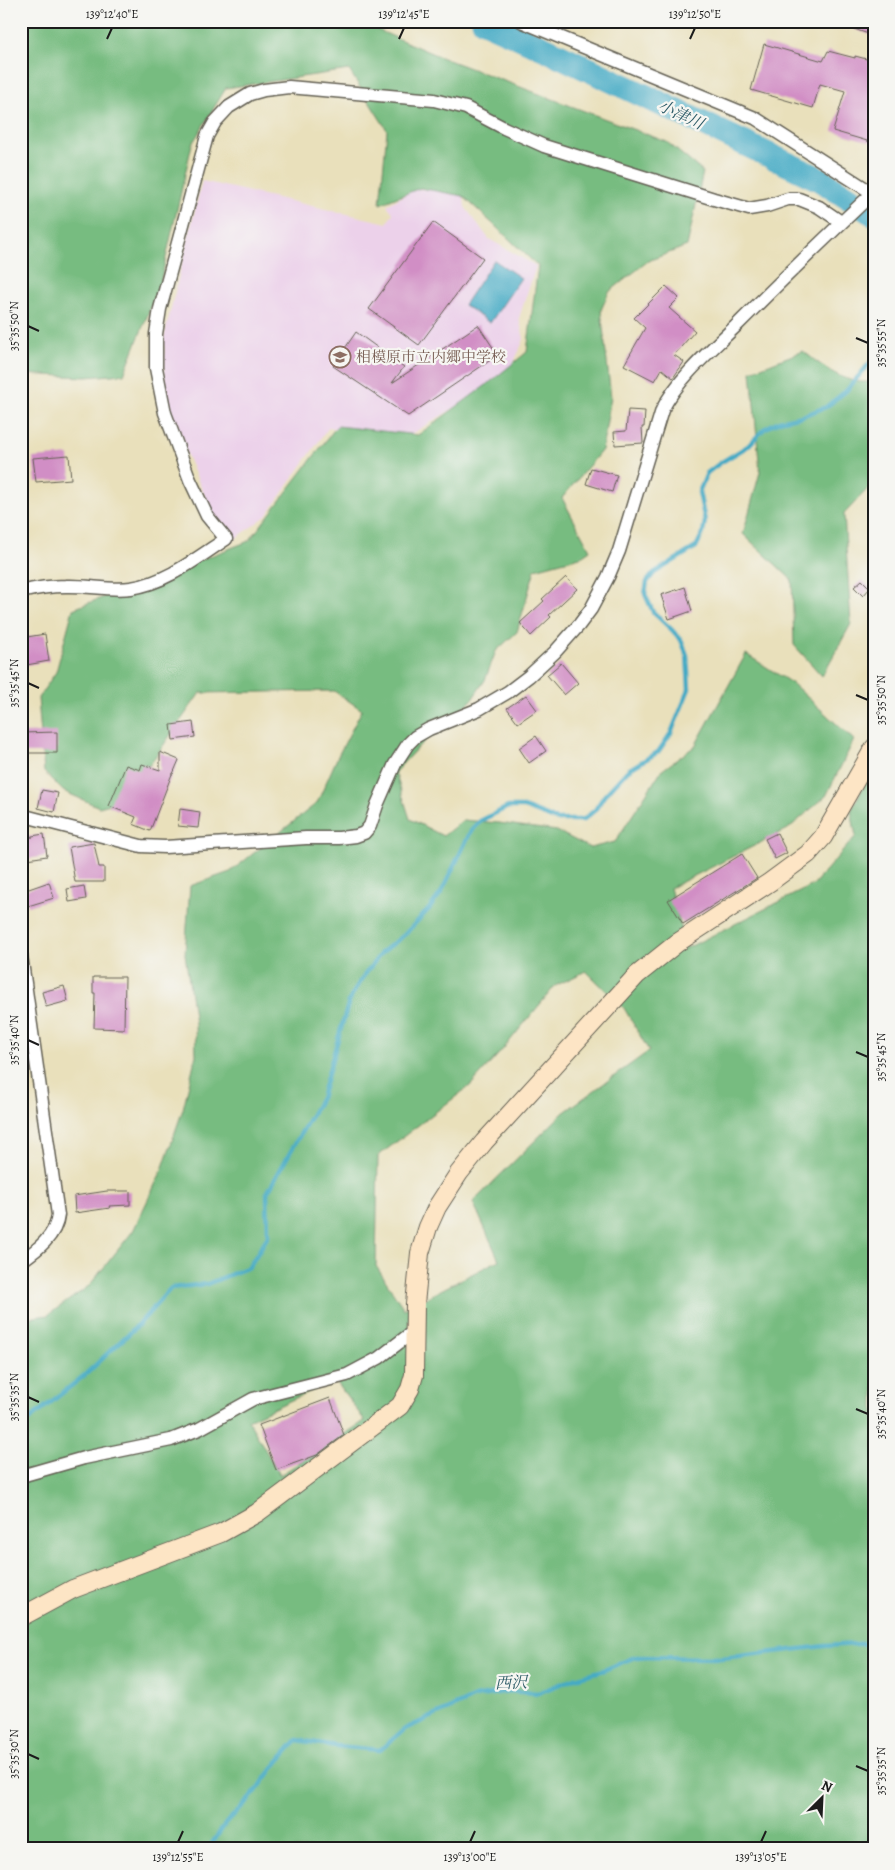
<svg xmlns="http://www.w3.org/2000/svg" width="895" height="1870" font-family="Alegreya,'Noto Serif JP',serif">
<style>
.built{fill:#ecd1ea}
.forest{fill:#77bc80;stroke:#4a6c4e;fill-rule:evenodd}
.water{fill:#45aac5;stroke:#306370}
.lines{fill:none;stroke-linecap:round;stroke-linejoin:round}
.stream{stroke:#45aac5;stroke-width:4.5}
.river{stroke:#45aac5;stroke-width:25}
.building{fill:#d18ec5}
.street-casing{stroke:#646154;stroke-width:15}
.secondary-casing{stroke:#646154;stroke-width:20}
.street{stroke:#fff;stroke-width:12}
.secondary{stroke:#fde5c5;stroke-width:18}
.ticks{fill:none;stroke:#1c1c1c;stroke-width:2}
.labels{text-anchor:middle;stroke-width:4.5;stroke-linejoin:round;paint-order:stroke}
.education-label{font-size:15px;fill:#785e54;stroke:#f6f6f2;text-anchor:start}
.water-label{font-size:16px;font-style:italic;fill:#2e5c68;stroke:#f6f6f2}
.neatline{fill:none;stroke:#1c1c1c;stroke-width:2}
.ticks-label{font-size:12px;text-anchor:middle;fill:#1c1c1c}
</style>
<rect width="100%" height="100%" fill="#f6f6f2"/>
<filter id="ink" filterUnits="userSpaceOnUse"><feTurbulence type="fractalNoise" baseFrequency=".02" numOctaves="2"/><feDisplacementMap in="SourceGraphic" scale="10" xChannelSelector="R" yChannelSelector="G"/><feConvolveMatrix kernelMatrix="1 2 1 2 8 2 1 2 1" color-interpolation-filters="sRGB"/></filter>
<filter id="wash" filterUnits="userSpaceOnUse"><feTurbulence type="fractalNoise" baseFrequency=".0096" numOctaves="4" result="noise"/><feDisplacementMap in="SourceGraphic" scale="20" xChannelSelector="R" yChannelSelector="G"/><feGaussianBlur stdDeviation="1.12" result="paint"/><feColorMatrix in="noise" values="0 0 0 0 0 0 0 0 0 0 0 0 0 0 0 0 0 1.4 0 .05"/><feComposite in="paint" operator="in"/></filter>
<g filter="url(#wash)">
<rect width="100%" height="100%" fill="#e9e0bb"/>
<polygon class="built" points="202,181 387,223 393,213 387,205 415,189 463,191 465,207 489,239 536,266 519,318 524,339 509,374 410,435 378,439 329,427 266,516 231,542 212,513 165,404 164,337"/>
<g class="forest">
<path d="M 21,21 L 357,21 L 443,58 L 667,142 L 703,172 L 687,246 L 648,261 L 609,292 L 601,310 L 611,397 L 602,450 L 562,498 L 590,550 L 580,557 L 535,569 L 517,632 L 496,651 L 485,680 L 471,701 L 419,746 L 395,772 L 410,819 L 443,836 L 463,820 L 499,823 L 557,831 L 590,848 L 615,842 L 661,771 L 695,746 L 746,654 L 793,684 L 854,740 L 826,796 L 788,829 L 670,888 L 687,948 L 813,885 L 856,836 L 851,811 L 874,766 L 874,1849 L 21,1849 L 21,1319 L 48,1315 L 89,1286 L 133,1231 L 162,1170 L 183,1109 L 196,1055 L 195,1023 L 185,954 L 190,886 L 230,872 L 317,803 L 338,756 L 362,710 L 334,691 L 200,693 L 125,800 L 99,807 L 63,791 L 44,772 L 38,698 L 56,672 L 73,609 L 249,541 L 337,426 L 418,435 L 489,383 L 527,352 L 538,266 L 463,196 L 420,188 L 380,204 L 387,130 L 349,70 L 226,88 L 192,144 L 160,284 L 124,374 L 86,377 L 21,374 ZM 586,971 L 624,1008 L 649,1051 L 563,1113 L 473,1202 L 499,1260 L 404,1309 L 376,1266 L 378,1156 L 471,1085 L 504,1048 L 555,986 ZM 335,1380 L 365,1421 L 280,1475 L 248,1420 Z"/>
<path d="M 803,351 C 823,367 848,387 874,381 L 874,482 L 844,514 L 851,624 L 822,676 L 794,645 L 792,580 L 743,534 L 760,472 L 751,371 Z"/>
</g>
<polygon class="water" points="494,260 521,278 490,323 464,305"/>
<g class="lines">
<g class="stream">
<polyline points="548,21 548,23"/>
<polyline points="548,44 548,50"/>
<polyline points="21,1413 30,1419 86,1374 139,1324 171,1288 207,1284 249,1267 268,1236 267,1193 321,1098 349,1001 360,981 381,953 403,936 429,909 441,893 471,831 480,821 508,807 524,807 557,820 583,820 595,810 604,796 628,770 658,752 671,733 689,689 687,655 681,640 672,630 653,612 645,594 647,582 654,573 696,547 703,533 705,521 699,492 707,473 720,463 748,446 764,429 779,421 802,416 826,407 846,391 874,358"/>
<polyline points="208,1849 226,1823 254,1794 277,1763 297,1740 336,1746 380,1750 405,1729 475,1697 508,1691 538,1693 575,1678 604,1670 635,1657 722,1658 825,1646 874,1643"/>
</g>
<polyline class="river" points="484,21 548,50 819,179 874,214"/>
</g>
<g id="blocks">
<g class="building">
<polygon points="837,21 874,21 874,36 837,23"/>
<polygon points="764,44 823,61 828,51 855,58 855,56 874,61 874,143 833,131 845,91 820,84 813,108 751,90"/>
<polygon points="433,222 483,258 419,345 369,309"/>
<polygon points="666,286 679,298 669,308 695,331 674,355 684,362 673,378 662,369 655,381 624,365 645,328 634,318"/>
<polygon points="478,325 498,355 408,416 333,366 356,332 404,367 392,383"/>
<polygon points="628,410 645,411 644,427 642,427 643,443 615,445 614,432 626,431"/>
<polygon points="69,455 71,479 36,482 33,458"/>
<polygon points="591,468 617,475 612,492 586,484"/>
<polygon points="566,577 577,589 549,615 551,617 531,636 520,623 544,601 542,599"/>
<polygon points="862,580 870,588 863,596 854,587"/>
<polygon points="685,587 692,611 669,619 661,595"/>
<polygon points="45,634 49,661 21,666 21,638"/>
<polygon points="561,663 578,683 564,695 547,675"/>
<polygon points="526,695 537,710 518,723 507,708"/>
<polygon points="193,722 195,737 173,740 171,725"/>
<polygon points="57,732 57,753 21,753 21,733"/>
<polygon points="536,736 546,751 529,763 519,748"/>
<polygon points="160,752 179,760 173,774 172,774 150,831 133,824 136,817 109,806 126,765 140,770 142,764 160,770"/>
<polygon points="42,790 58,793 54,812 38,808"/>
<polygon points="180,809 200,812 198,828 178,826"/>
<polygon points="777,833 787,853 775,859 765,839"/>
<polygon points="44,834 47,856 21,860 21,838 31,836 32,838 32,836"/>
<polygon points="94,843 99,867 104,867 104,882 75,882 69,847"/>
<polygon points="742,854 757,878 683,924 668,900"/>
<polygon points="49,882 54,898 28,906 23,891"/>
<polygon points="84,886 86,899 69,902 67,889"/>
<polygon points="93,977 125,977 124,1029 94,1028 95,993 93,993"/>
<polygon points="64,986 68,1001 46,1007 42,992"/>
<polygon points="107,1191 130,1191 130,1205 109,1206 110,1208 75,1213 74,1196"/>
<polygon points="330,1398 344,1435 317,1455 276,1470 259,1425"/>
</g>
</g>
</g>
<g filter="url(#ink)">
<use href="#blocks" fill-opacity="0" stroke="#646154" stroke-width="1"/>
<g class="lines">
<g class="street-casing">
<g id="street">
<polyline points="521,21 755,118 874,194"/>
<path d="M 21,592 C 36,588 51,586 66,586 C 88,585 110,591 131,588 C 166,583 197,558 226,539 L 207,516 L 190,480 L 165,413 L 156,368 L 156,334 L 160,309 L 207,136 L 215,122 L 229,107 L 250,94 L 264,90 L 289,87 L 434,100 L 466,108 L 504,128 L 544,146 L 714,199 L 749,209 L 767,206 L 788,199 L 799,199 L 819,207 L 841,222"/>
<path d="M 21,815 L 141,846 L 165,847 L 306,838 L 339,838 L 356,836 L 364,833 L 370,826 L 377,805 L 395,764 L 408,744 L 415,737 L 429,729 L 479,709 L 508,692 L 529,676 L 555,652 L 579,625 L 591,609 L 608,577 L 619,551 L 662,410 C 679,377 710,351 737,325 C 782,280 827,236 874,192"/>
<path d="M 21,955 L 58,1215 C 56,1236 37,1250 21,1261"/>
<polyline points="21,1476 84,1458 171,1440 199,1429 253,1399 347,1375 379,1358 414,1331"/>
</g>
</g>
<g class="secondary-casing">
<polyline id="secondary" points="21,1617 73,1589 221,1533 257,1513 400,1406 410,1389 414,1375 415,1304 420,1253 428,1227 437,1207 459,1173 484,1142 637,975 677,943 770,882 808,854 823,837 874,748"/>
</g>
<use href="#street" class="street"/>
<use href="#secondary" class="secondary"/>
</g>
</g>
<path class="ticks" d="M 107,39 L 112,28M 399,39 L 404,28M 690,39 L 695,28M 28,326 L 39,331M 856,338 L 868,343M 28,683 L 39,688M 856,695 L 868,700M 28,1040 L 39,1045M 856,1052 L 868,1057M 28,1397 L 39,1402M 856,1409 L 868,1414M 28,1754 L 39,1759M 856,1766 L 868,1771M 178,1842 L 183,1831M 470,1842 L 475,1831M 761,1842 L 766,1831"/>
<defs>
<g id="school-ring" transform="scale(1.125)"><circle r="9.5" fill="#f6f6f2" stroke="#8d6e63" stroke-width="1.5"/><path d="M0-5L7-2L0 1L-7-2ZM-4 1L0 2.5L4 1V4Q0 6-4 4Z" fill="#8d6e63"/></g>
</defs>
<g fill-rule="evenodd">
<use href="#school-ring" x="340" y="357"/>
</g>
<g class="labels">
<g class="education-label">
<text x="356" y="362">相模原市立内郷中学校</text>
</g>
<g class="water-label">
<text transform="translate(681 114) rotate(25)" y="6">小津川</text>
<text transform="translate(511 1682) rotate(-2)" y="6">西沢</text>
</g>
</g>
<rect width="895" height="1870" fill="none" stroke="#f6f6f2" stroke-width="55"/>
<g transform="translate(822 1798) rotate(24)" stroke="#f6f6f2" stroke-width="4" paint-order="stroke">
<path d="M0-4L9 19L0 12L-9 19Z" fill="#1c1c1c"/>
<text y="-8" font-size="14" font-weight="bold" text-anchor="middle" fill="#1c1c1c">N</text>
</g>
<rect x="28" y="28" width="840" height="1814" class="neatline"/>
<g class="ticks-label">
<text x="112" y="18">139°12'40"E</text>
<text x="404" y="18">139°12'45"E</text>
<text x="695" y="18">139°12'50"E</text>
<text transform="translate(14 326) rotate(-90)" y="4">35°35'50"N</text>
<text transform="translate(881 343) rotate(-90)" y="4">35°35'55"N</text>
<text transform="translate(14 683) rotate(-90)" y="4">35°35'45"N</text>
<text transform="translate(881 700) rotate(-90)" y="4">35°35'50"N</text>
<text transform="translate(14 1040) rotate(-90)" y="4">35°35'40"N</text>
<text transform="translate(881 1057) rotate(-90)" y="4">35°35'45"N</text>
<text transform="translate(14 1397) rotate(-90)" y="4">35°35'35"N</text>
<text transform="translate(881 1414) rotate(-90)" y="4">35°35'40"N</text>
<text transform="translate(14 1754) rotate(-90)" y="4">35°35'30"N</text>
<text transform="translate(881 1771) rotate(-90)" y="4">35°35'35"N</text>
<text x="178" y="1861">139°12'55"E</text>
<text x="470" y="1861">139°13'00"E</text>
<text x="761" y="1861">139°13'05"E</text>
</g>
</svg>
